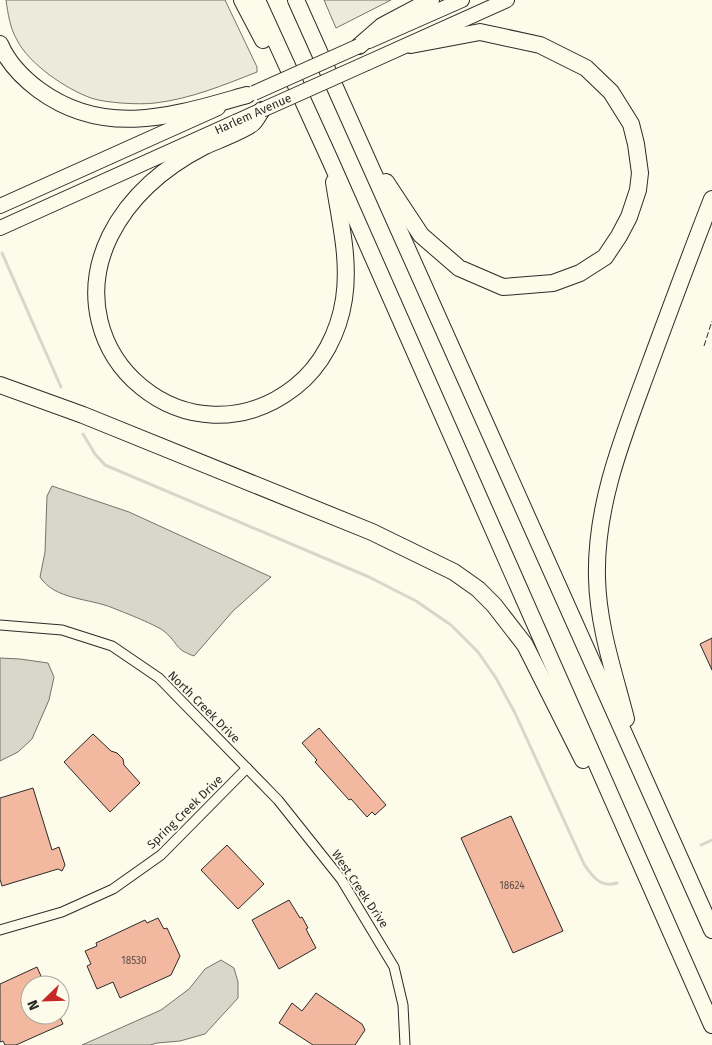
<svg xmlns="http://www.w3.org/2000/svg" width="712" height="1045" font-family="'Fira Sans',sans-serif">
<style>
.green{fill:#ecebdb;stroke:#74746e}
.water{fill:#d8d7c9;stroke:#74746e}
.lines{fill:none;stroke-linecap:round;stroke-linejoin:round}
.stream{stroke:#d8d7c9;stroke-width:3}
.building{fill:#f2b8a0;stroke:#2b2b2b}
.street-casing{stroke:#2b2b2b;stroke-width:11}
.primary-casing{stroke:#2b2b2b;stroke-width:16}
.highway-casing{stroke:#2b2b2b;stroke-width:18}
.street{stroke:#fdfbea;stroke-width:9}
.primary{stroke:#fdfbea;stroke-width:14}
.highway{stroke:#fdfbea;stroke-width:16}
.primary-bridge-casing{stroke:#2b2b2b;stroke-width:16;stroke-linecap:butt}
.primary-bridge{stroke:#fdfbea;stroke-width:14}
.fence{stroke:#2b2b2b;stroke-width:1;stroke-dasharray:6 2.5;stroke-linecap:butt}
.labels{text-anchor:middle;stroke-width:4;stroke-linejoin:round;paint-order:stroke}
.number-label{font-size:10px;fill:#5d4e48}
.street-label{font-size:12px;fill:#2b2b2b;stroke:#fdfbea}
</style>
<rect width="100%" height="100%" fill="#fdfbea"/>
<g class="green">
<path d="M 6,0 L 225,0 L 257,67 L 257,72 C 224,85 190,99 155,103 C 140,105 105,103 91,98 C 66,89 29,64 17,40 C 10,28 8,14 6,0 Z"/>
<polygon points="324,0 391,0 336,28"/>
</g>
<g class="water">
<path d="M 52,486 L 129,512 L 271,577 L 233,611 L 194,656 C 174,649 179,644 165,632 C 159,626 123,612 113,608 C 89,598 55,600 40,577 L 45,552 L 47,496 Z"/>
<polygon points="0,658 20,659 48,663 54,677 49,700 32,739 18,752 0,761"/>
<polygon points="221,960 234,968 238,982 238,998 205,1034 180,1041 157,1043 150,1045 82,1045 161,1010 189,989 205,969"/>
</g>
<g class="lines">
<g class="stream">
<polyline points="2,253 61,387"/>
<path d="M 83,434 L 95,454 L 105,465 L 369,577 L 416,601 L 451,625 L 478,652 L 496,678 L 515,713 L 584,864 C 592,876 600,888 617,883"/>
<polyline points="701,845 712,840"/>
</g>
</g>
<g class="building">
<polygon points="712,638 712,670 700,644"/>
<polygon points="319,728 386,805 375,815 372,812 367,817 351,799 349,800 315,762 317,760 302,743"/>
<polygon points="93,734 111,751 117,753 123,759 124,765 140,783 110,812 64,762"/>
<polygon points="33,788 52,850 59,847 65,865 62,871 58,869 2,886 0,879 0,798"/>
<polygon points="511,816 563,931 513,953 461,838"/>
<polygon points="227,845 264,884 238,909 201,870"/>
<polygon points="289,900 300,918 302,917 308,928 306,929 316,948 279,969 252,920"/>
<polygon points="158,918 164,929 167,928 180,956 171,975 120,998 113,982 97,989 87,966 91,964 85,951 97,946 96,943 145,920 147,923"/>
<polygon points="37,967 45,985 30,985 30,1015 59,1015 63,1024 16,1045 5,1045 3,1041 0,1042 0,984"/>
<polygon points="316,993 362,1024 365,1030 355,1045 313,1045 279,1023 292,1003 302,1011"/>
</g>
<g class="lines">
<g class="street-casing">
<g id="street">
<polyline points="0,625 62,630 112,646 159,678 278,800 341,879 394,967 403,1005 405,1045"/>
<polyline points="0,930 62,912 113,889 161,855 247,768"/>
</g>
</g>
<g class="primary-casing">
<g id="primary">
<polyline points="369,41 462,0"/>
<polyline points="367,63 507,0"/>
<polyline points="0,206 218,108"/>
<polyline points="0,228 262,110"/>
</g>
</g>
<g class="highway-casing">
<g id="highway">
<polyline points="242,0 263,40"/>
<polyline points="257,0 330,160 712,1025"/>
<polyline points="296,0 712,930"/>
<path d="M 0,44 C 8,63 23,78 39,90 C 106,139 175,115 247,95"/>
<polyline points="359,46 382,26 431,0"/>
<path d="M 262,110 C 259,114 256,120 253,123 C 246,130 216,141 205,146 C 166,166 130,196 110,236 C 52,355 190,469 295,387 C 322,366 339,332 344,299 C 350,260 340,221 334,182"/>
<polyline points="386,182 421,235 459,268 503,287 553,283 580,273 605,257 619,236 629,217 638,190 640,173 636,144 631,124 611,92 586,68 540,45 480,32 411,45"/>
<polyline points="0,385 83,415 372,532 454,572 478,589 494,605 525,645 583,760"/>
<path d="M 626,719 C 614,672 598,626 597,578 C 595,505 623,437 648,369 C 669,312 690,255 712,199"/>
</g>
</g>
<use href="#street" class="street"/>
<use href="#primary" class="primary"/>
<use href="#highway" class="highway"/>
<g class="primary-bridge-casing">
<g id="primary-bridge">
<polyline points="254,93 359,46"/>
<polyline points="262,110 367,63"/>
</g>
</g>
<use href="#primary-bridge" class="primary-bridge"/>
<polyline class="fence" points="704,346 712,321"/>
</g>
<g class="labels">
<g class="number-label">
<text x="512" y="889">18624</text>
<text x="134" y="964">18530</text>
</g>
<g class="street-label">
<text transform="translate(253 114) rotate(-24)" y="4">Harlem Avenue</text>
<text transform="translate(204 707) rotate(45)" y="4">North Creek Drive</text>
<text transform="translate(185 812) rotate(-44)" y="4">Spring Creek Drive</text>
<text transform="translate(360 889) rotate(56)" y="4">West Creek Drive</text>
</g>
</g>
<g transform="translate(45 1000) rotate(247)"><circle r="24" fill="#fdfbea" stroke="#a9a89e"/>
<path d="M0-4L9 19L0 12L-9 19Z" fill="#c62828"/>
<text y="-8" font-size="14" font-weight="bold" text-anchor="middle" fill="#2b2b2b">N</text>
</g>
</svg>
